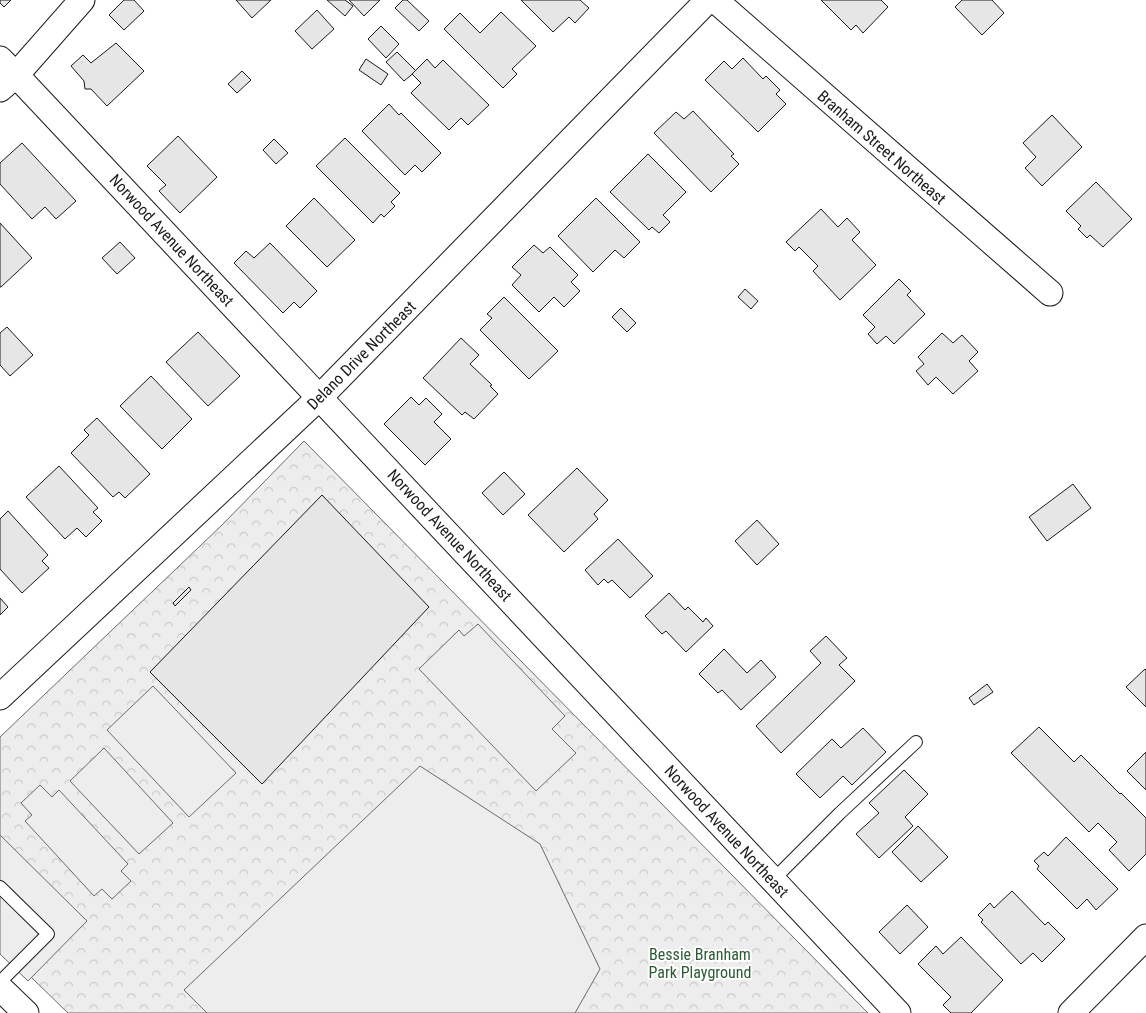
<svg xmlns="http://www.w3.org/2000/svg" width="1146" height="1013" font-family="'Roboto Condensed',sans-serif">
<style>
.forest{fill:url(#forest-crowns);stroke:#6a6a6a}
.built{fill:#ededed;stroke:#6a6a6a}
.building{fill:#e6e6e6;stroke:#1a1a1a}
.lines{fill:none;stroke-linecap:round;stroke-linejoin:round}
.lane-casing{stroke:#1a1a1a;stroke-width:14}
.street-casing{stroke:#1a1a1a;stroke-width:27}
.lane{stroke:#fff;stroke-width:12}
.street{stroke:#fff;stroke-width:25}
.labels{text-anchor:middle;stroke-width:4;stroke-linejoin:round;paint-order:stroke}
.street-label{font-size:16px;fill:#1a1a1a;stroke:#fff}
.park-label{font-size:16px;fill:#2b5a34;stroke:#fff}
</style>
<defs>
<pattern id="forest-crowns" width="20" height="18" patternUnits="userSpaceOnUse" patternTransform="scale(1.25)"><rect width="20" height="18" fill="#ededed"/><path d="M2 6a3 3 0 1 1 6 0M12 15a3 3 0 1 1 6 0" fill="none" stroke="#cbcbcb"/></pattern>
</defs>
<rect width="100%" height="100%" fill="#fff"/>
<polygon class="forest" points="304,441 868,1013 68,1013 0,947 0,737 222,525"/>
<g class="built">
<polygon points="478,624 565,716 552,729 576,753 536,791 419,669 459,630 464,636"/>
<polygon points="153,686 236,773 189,817 107,730"/>
<polygon points="104,748 173,823 139,854 70,781"/>
<polygon points="420,766 540,844 600,969 575,1013 207,1013 184,990"/>
<polygon points="40,785 52,797 59,790 128,864 121,871 131,881 112,899 102,889 94,896 25,821 32,815 21,803"/>
<polygon points="0,835 87,921 28,981 0,954"/>
</g>
<g class="building">
<polygon points="0,0 11,0 4,7 0,3"/>
<polygon points="124,0 134,0 144,11 124,30 109,15"/>
<polygon points="236,0 271,0 252,18"/>
<polygon points="327,0 345,0 353,6 345,16"/>
<polygon points="349,0 380,0 364,16"/>
<polygon points="403,0 407,0 429,21 419,31 395,8"/>
<polygon points="521,0 580,0 589,8 575,23 569,17 553,32"/>
<polygon points="821,0 881,0 888,7 863,33 856,25 851,30"/>
<polygon points="962,0 992,0 1004,13 982,35 955,7"/>
<polygon points="317,10 334,29 312,49 295,31"/>
<polygon points="501,12 536,46 512,69 517,74 503,88 444,29 460,13 480,33"/>
<polygon points="381,26 399,44 386,58 368,39"/>
<polygon points="116,43 144,71 107,106 91,89 85,89 84,81 71,66 83,55 91,63"/>
<polygon points="397,52 416,71 404,81 386,62"/>
<polygon points="743,58 763,79 766,76 780,90 776,94 786,104 758,132 705,80 724,61 732,69"/>
<polygon points="366,59 388,74 381,85 359,70"/>
<polygon points="427,59 435,68 443,60 489,105 468,125 461,118 449,130 411,93 421,83 412,74"/>
<polygon points="242,71 251,80 237,93 228,84"/>
<polygon points="389,104 399,115 401,113 441,153 422,172 415,165 405,175 362,131"/>
<polygon points="693,111 734,154 731,156 739,164 711,192 654,133 676,112 684,119"/>
<polygon points="1052,115 1082,147 1042,186 1025,168 1036,157 1023,143"/>
<polygon points="178,136 217,177 180,213 159,191 166,185 147,166"/>
<polygon points="345,138 400,193 391,202 395,206 384,217 381,214 373,223 316,166"/>
<polygon points="274,139 288,153 276,164 263,150"/>
<polygon points="22,143 76,201 56,219 45,207 32,219 0,184 0,163"/>
<polygon points="648,154 686,192 663,215 670,222 659,233 652,227 649,230 610,192"/>
<polygon points="1096,182 1132,219 1103,247 1090,235 1087,238 1078,229 1081,226 1066,211"/>
<polygon points="314,198 355,240 327,267 286,226"/>
<polygon points="596,198 640,242 624,258 615,250 593,272 558,236"/>
<polygon points="821,209 838,227 847,218 860,232 852,240 876,265 840,300 813,271 818,266 799,247 795,251 786,242"/>
<polygon points="0,223 32,258 1,287 0,287"/>
<polygon points="120,242 135,258 117,274 102,258"/>
<polygon points="270,243 317,291 300,308 294,302 283,313 234,263 246,251 254,258"/>
<polygon points="534,245 543,253 550,247 578,275 571,282 580,291 564,307 554,297 539,312 512,285 521,275 512,267"/>
<polygon points="899,279 911,291 907,295 925,314 894,344 886,336 877,344 868,334 875,327 863,315"/>
<polygon points="745,289 758,301 751,309 738,297"/>
<polygon points="504,297 558,351 529,379 480,330 492,318 487,314"/>
<polygon points="621,308 636,323 627,332 612,317"/>
<polygon points="7,327 33,355 10,376 0,365 0,333"/>
<polygon points="198,332 240,376 208,406 166,362"/>
<polygon points="942,333 953,343 962,335 978,352 969,361 978,371 953,394 936,377 928,385 916,371 924,364 918,357"/>
<polygon points="461,338 479,355 470,364 492,385 490,386 498,394 474,419 465,412 462,415 423,378"/>
<polygon points="151,376 192,419 162,449 120,406"/>
<polygon points="411,397 419,405 426,398 442,414 434,422 451,439 425,465 384,424"/>
<polygon points="97,418 150,474 125,498 119,492 113,497 71,453 89,435 84,430"/>
<polygon points="59,466 98,508 93,512 102,521 86,537 77,528 65,539 26,497"/>
<polygon points="577,468 608,500 594,514 598,519 564,552 528,515"/>
<polygon points="504,472 525,494 503,515 482,493"/>
<polygon points="1073,484 1091,508 1047,541 1029,517"/>
<polygon points="322,495 429,607 262,784 150,672"/>
<polygon points="8,511 48,555 42,561 49,568 22,593 0,569 0,519"/>
<polygon points="757,520 779,544 757,565 735,541"/>
<polygon points="618,539 653,576 630,598 612,580 608,583 604,579 598,585 585,570"/>
<polygon points="189,587 191,590 175,606 173,603"/>
<polygon points="669,593 685,610 688,607 703,622 706,618 713,626 686,652 666,631 662,634 645,616"/>
<polygon points="0,598 8,607 0,615"/>
<polygon points="826,636 847,658 839,665 855,681 781,753 756,726 821,663 810,651"/>
<polygon points="724,649 747,673 761,660 776,677 741,710 722,690 718,693 699,674"/>
<polygon points="1145,669 1146,670 1146,707 1126,687"/>
<polygon points="987,684 993,692 974,705 969,698"/>
<polygon points="1039,727 1074,762 1081,755 1120,794 1121,793 1146,818 1146,854 1129,871 1109,850 1117,842 1098,823 1089,832 1011,753"/>
<polygon points="863,728 886,752 852,785 843,776 820,798 796,774 832,739 841,748"/>
<polygon points="1146,752 1146,790 1127,771"/>
<polygon points="904,770 928,794 905,817 913,826 879,858 856,834 879,813 869,803"/>
<polygon points="918,826 948,857 921,882 892,852"/>
<polygon points="1066,837 1118,889 1096,910 1087,899 1077,909 1037,869 1039,866 1034,861 1044,852 1048,856"/>
<polygon points="1012,891 1045,925 1048,922 1065,939 1042,962 1033,953 1021,964 981,922 983,920 978,915 990,903 994,908"/>
<polygon points="907,905 928,927 900,954 879,932"/>
<polygon points="961,937 1003,980 971,1013 951,1013 943,1005 951,997 918,964 936,946 943,954"/>
</g>
<g class="lines">
<g class="lane-casing">
<g id="lane">
<polyline points="773,880 840,813 916,742"/>
<polyline points="0,887 48,934 0,982"/>
</g>
</g>
<g class="street-casing">
<g id="street">
<polyline points="715,0 1050,293"/>
<polyline points="0,59 16,75 898,1013"/>
<polyline points="0,89 16,75 82,0"/>
<polyline points="0,697 320,397 708,0"/>
<polyline points="0,988 26,1013"/>
<polyline points="1071,1013 1146,937"/>
</g>
</g>
<use href="#lane" class="lane"/>
<use href="#street" class="street"/>
</g>
<g class="labels">
<g class="street-label">
<text transform="translate(882 147) rotate(41)" y="6">Branham Street Northeast</text>
<text transform="translate(172 240) rotate(47)" y="6">Norwood Avenue Northeast</text>
<text transform="translate(361 355) rotate(-45)" y="6">Delano Drive Northeast</text>
<text transform="translate(450 535) rotate(47)" y="6">Norwood Avenue Northeast</text>
<text transform="translate(727 831) rotate(47)" y="6">Norwood Avenue Northeast</text>
</g>
<g class="park-label">
<text x="700" y="960">Bessie Branham<tspan x="700" dy="18">Park Playground</tspan></text>
</g>
</g>
</svg>
